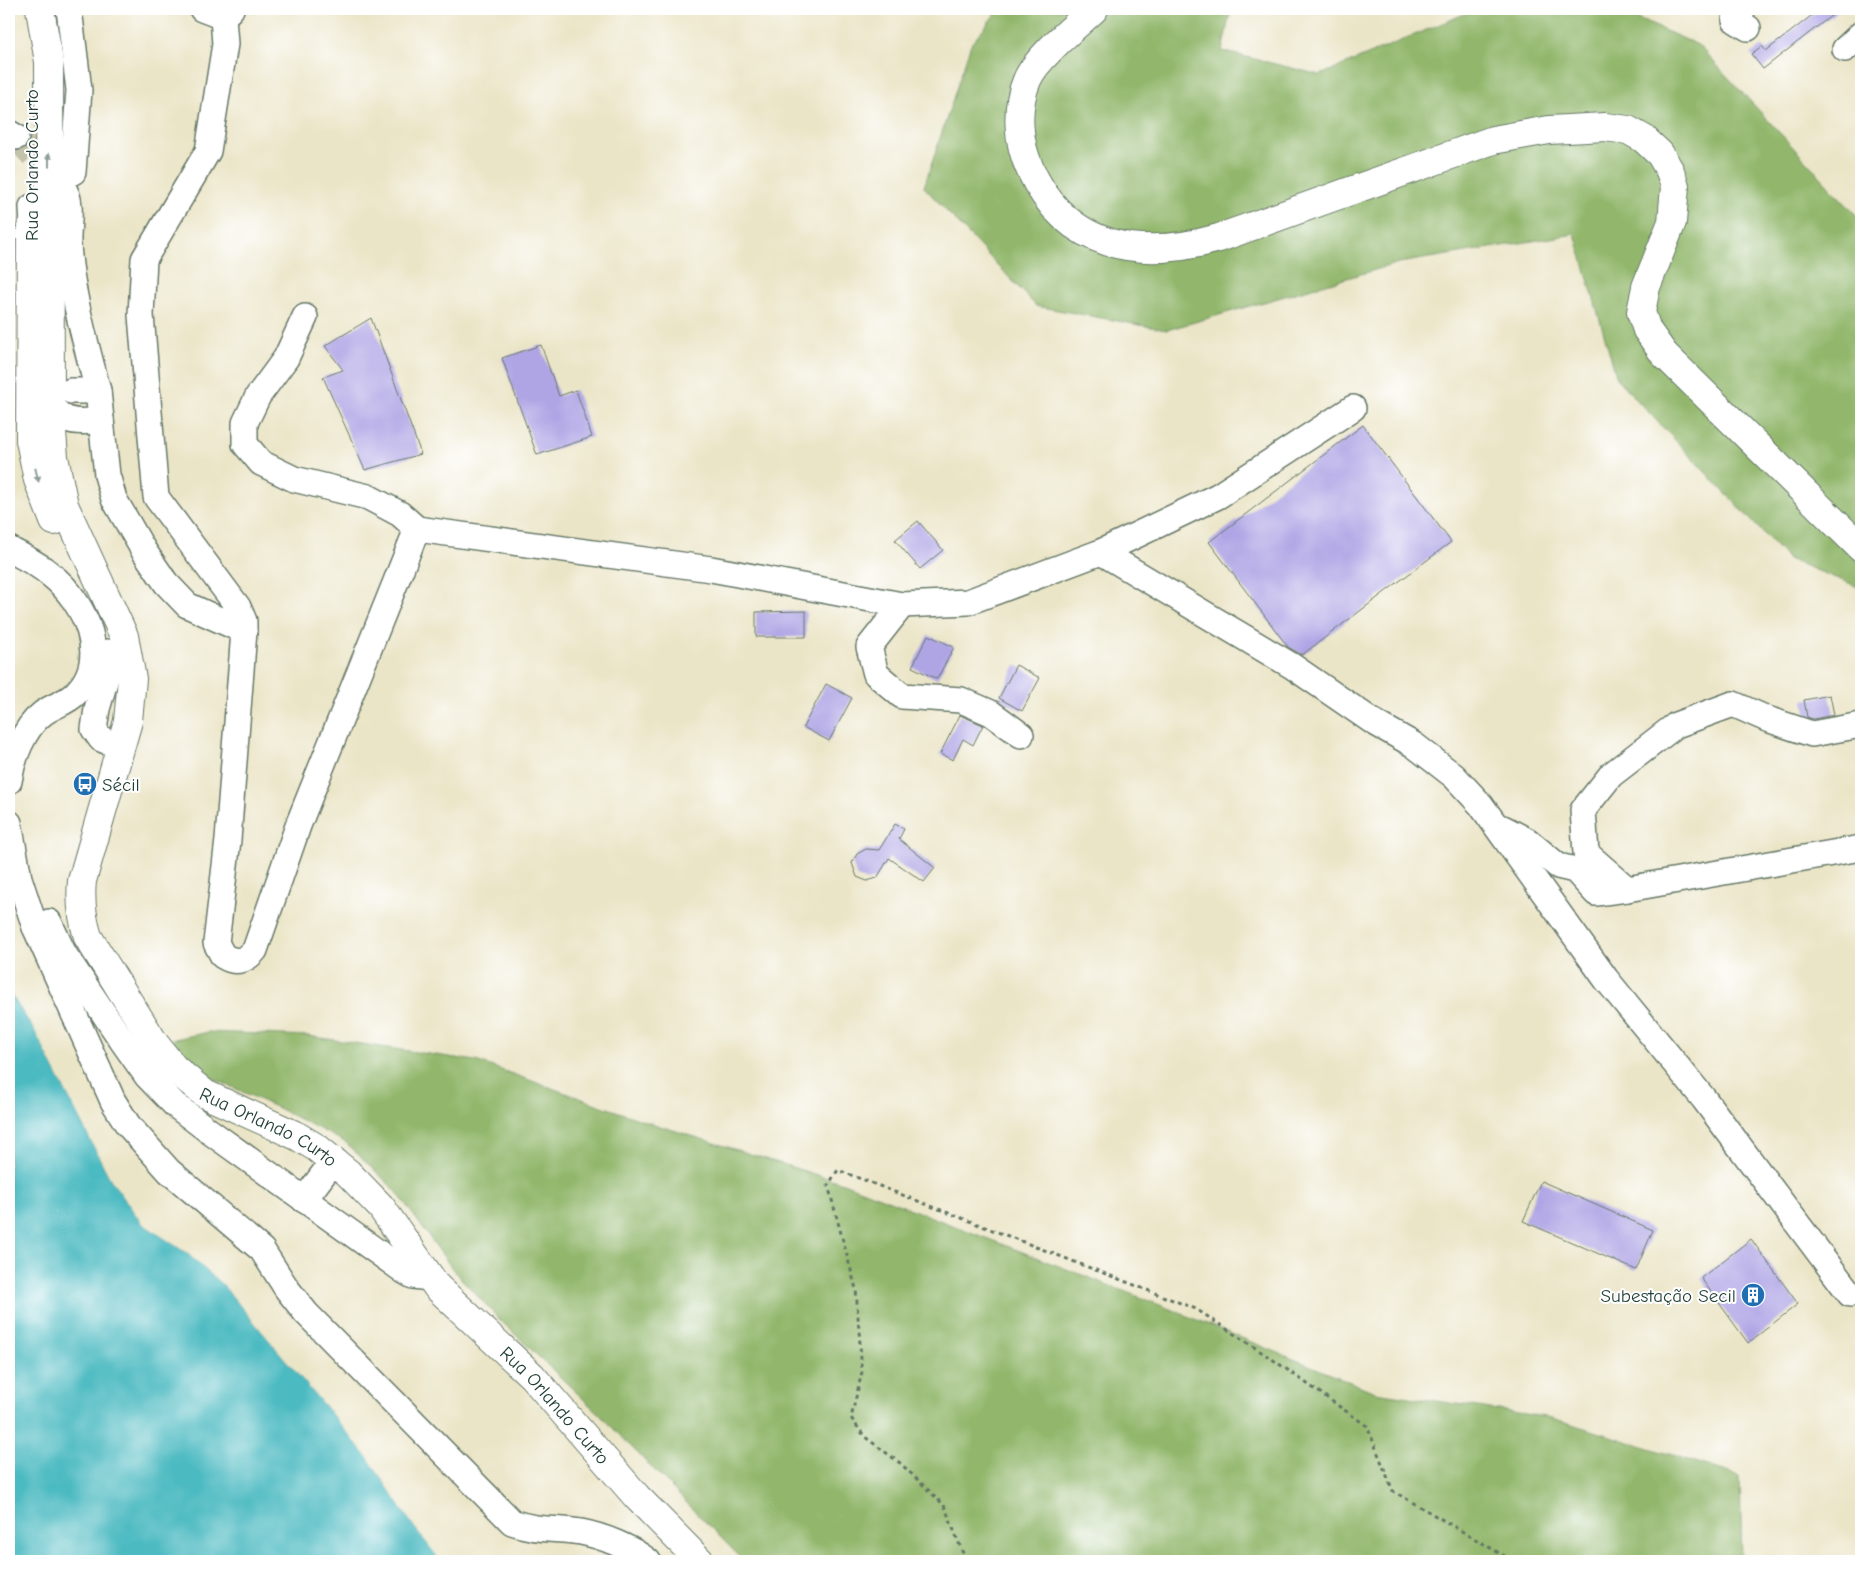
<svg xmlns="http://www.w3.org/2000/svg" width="1870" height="1570" font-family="'Comic Neue',sans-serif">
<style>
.forest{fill:#92b76c;stroke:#587a50}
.water{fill:#4bbac1;stroke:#357c7a}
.pier{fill:#ebe5c7}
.building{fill:#afa5e5}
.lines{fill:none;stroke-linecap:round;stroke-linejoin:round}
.minor-tunnel{stroke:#c2c3aa;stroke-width:25;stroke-dasharray:25 12;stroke-linecap:butt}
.minor-casing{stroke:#667867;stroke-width:28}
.major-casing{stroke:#667867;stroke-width:30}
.path{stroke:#667867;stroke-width:3;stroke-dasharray:4 4;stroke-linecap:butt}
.minor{stroke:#fff;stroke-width:25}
.major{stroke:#fff;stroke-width:28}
.oneway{fill:#8f9e9a}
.labels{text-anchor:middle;stroke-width:4;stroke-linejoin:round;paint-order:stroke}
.street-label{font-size:19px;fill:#1f3d34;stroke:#fff}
.poi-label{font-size:19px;fill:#1f3d34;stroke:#fff;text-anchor:start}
</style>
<rect width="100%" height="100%" fill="#fff"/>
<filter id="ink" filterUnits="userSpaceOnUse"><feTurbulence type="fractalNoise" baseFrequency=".02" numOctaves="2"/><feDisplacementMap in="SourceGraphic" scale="10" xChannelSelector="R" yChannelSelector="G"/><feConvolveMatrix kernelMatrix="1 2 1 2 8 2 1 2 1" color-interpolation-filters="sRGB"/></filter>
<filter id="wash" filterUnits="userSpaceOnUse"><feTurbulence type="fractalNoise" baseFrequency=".0096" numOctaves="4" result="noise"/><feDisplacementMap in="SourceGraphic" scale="20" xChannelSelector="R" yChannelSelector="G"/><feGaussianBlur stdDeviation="1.12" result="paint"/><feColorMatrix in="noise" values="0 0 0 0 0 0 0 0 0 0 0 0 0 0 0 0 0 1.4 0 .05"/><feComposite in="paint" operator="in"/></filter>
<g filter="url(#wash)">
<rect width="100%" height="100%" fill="#ebe5c7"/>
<g class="forest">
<polygon points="999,9 1231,9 1222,51 1320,75 1476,9 1615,9 1698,45 1857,216 1861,204 1861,588 1788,559 1617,379 1575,234 1399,263 1167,330 1036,306 924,187 971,44"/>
<polygon points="209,1032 308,1036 476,1061 644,1121 843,1183 1160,1305 1375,1392 1552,1418 1740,1476 1742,1561 744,1561 597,1412 499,1319 454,1271 396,1191 345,1142 280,1109 206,1075 170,1040"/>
</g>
<polygon class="water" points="9,992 35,1031 110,1178 142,1223 187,1253 223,1285 367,1456 413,1525 442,1561 9,1561"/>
<polygon class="pier" points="9,990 37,1030 113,1176 144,1221 188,1250 225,1283 369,1455 415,1523 444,1561 441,1561 413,1525 367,1456 223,1285 187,1253 142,1223 110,1178 35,1031"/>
<g id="blocks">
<g class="building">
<polygon points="1820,9 1840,9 1763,69 1751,54 1762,46 1766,51"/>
<polygon points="371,318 421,454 365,470 323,377 343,370 325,346"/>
<polygon points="541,345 559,396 576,390 592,437 537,455 502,358"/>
<polygon points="1363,425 1451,542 1302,655 1288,647 1209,542"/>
<polygon points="918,521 943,550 920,569 895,540"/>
<polygon points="806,611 806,637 756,637 756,612"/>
<polygon points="928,635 954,647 937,679 912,667"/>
<polygon points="1016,665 1040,678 1022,711 999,698"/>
<polygon points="826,684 852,698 829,741 803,727"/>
<polygon points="1830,695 1834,715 1813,719 1807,717 1804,700"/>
<polygon points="960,715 983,725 973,745 963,739 953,760 940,754"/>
<polygon points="895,824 904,829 899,839 935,868 924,882 889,858 877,878 867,881 857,877 852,863 857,854 866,849 879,850"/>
<polygon points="1541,1181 1653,1230 1636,1270 1523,1221"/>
<polygon points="1751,1239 1798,1304 1748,1343 1701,1278"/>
</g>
</g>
</g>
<g filter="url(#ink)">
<use href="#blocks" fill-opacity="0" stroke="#667867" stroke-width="1"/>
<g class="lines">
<polyline class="minor-tunnel" points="16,137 58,183"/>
<g class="minor-casing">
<g id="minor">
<polyline points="69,9 79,90 73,172"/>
<polyline points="202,9 223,17 231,9"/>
<polyline points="1743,9 1735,20 1748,28"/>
<polyline points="223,17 225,44 208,151 144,259 141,315 156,497 238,607 244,621 244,631"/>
<polyline points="1845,49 1861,34"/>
<polyline points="9,133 16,137"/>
<path d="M 63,188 C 74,202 67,227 68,244 C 71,294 86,343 98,391"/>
<polyline points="32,207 34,247"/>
<polyline points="305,317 286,358 258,396 245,423 245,444 261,463 294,479 368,497 400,514 417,529"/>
<path d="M 71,391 L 98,391 L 107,475 L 114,499 L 144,551 L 166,583 L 187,605 L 244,631 L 228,840 L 216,943 L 223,956 C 236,964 246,961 255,950 L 299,823 L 417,529 L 711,569 L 902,605 L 968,602 L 1101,552 L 1218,496 L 1353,408"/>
<path d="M 44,394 C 59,422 71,424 101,420"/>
<path d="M 9,549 C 23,557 39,564 51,575 C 85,602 112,659 75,694 C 66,703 52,706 42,714 C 24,728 12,759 9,781"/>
<polyline points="1101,552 1292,666 1372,721 1414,745 1454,776 1481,805 1606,979 1704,1099 1850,1294"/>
<polyline points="902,605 869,647 876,674 902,696 961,700 991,713 1021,735"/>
<polyline points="108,652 109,667 97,709 94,729 101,739 121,747"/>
<polyline points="9,823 19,878 35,927"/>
<polyline points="1503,828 1528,841 1558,866 1575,870 1596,893 1627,889 1861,848"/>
<polyline points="1627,889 1586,853 1583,810 1611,775 1676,725 1733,704 1767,719 1812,734 1861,725"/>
<polyline points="304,1200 334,1160"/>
<path d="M 430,1278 L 413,1276 L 404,1271 L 209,1131 L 175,1105 L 147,1076 L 123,1042 L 64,954 L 49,922 L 35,927 L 113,1101 L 128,1125 L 169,1171 L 262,1250 L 287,1289 L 306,1313 L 512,1522 C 535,1531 557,1528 581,1532 C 602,1536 630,1547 648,1561"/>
</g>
</g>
<g class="major-casing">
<g id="major">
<path id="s1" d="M 40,9 L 49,62 L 50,406 L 54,457 L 64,505 L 124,636 L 132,679 L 128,721 L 82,881 C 80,901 82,918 88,937 L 155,1044 L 174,1068 L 205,1094 L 297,1136 L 317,1148 L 348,1173 L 381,1207 L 437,1287 L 532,1376 L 637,1497 L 700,1561"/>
<path d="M 1094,9 C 1076,26 1036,58 1027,80 C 1015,108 1018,143 1030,169 C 1067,250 1141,260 1219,238 L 1493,140 L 1549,130 L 1605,127 L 1628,130 L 1644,139 L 1660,154 L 1670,171 L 1675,186 L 1672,222 L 1646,287 L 1641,312 L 1647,330 L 1664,354 L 1861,548"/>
<polyline points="31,228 30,440 38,480 54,521"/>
</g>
</g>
<polyline class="path" points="966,1561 944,1505 900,1463 865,1437 851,1418 862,1372 856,1289 828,1185 838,1170 1196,1309 1272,1359 1367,1426 1393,1491 1513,1561"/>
<use href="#minor" class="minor"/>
<use href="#major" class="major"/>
</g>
<defs><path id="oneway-solid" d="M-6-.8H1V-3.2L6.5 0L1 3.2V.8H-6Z" transform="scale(1.25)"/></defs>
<g class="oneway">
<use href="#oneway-solid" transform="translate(49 160) rotate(-90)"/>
<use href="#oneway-solid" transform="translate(37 475) rotate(76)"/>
</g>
</g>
<defs>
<g id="bus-disc" transform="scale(1.25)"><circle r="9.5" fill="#1f6fb2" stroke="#fff"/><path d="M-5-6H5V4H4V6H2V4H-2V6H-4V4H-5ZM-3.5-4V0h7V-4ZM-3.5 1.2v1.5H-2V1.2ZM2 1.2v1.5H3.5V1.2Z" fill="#fff"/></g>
<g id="building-disc" transform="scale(1.25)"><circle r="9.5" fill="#1f6fb2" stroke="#fff"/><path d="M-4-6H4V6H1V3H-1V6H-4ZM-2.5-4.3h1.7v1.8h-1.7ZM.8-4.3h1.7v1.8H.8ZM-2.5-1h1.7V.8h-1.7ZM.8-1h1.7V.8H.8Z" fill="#fff"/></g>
</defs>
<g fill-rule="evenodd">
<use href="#bus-disc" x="85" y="784"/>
<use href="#building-disc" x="1753" y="1295"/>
</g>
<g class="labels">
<g class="street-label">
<text transform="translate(31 165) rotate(-90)" y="7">Rua Orlando Curto</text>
<text dy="7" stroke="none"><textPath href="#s1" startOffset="1220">Rua Orlando Curto</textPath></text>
<text dy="7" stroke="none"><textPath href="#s1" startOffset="1625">Rua Orlando Curto</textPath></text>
</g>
<g class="poi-label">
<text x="102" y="791">Sécil</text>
<text x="1736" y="1302" text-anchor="end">Subestação Secil</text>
</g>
</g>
<rect width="1870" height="1570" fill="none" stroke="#fff" stroke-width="30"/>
</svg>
